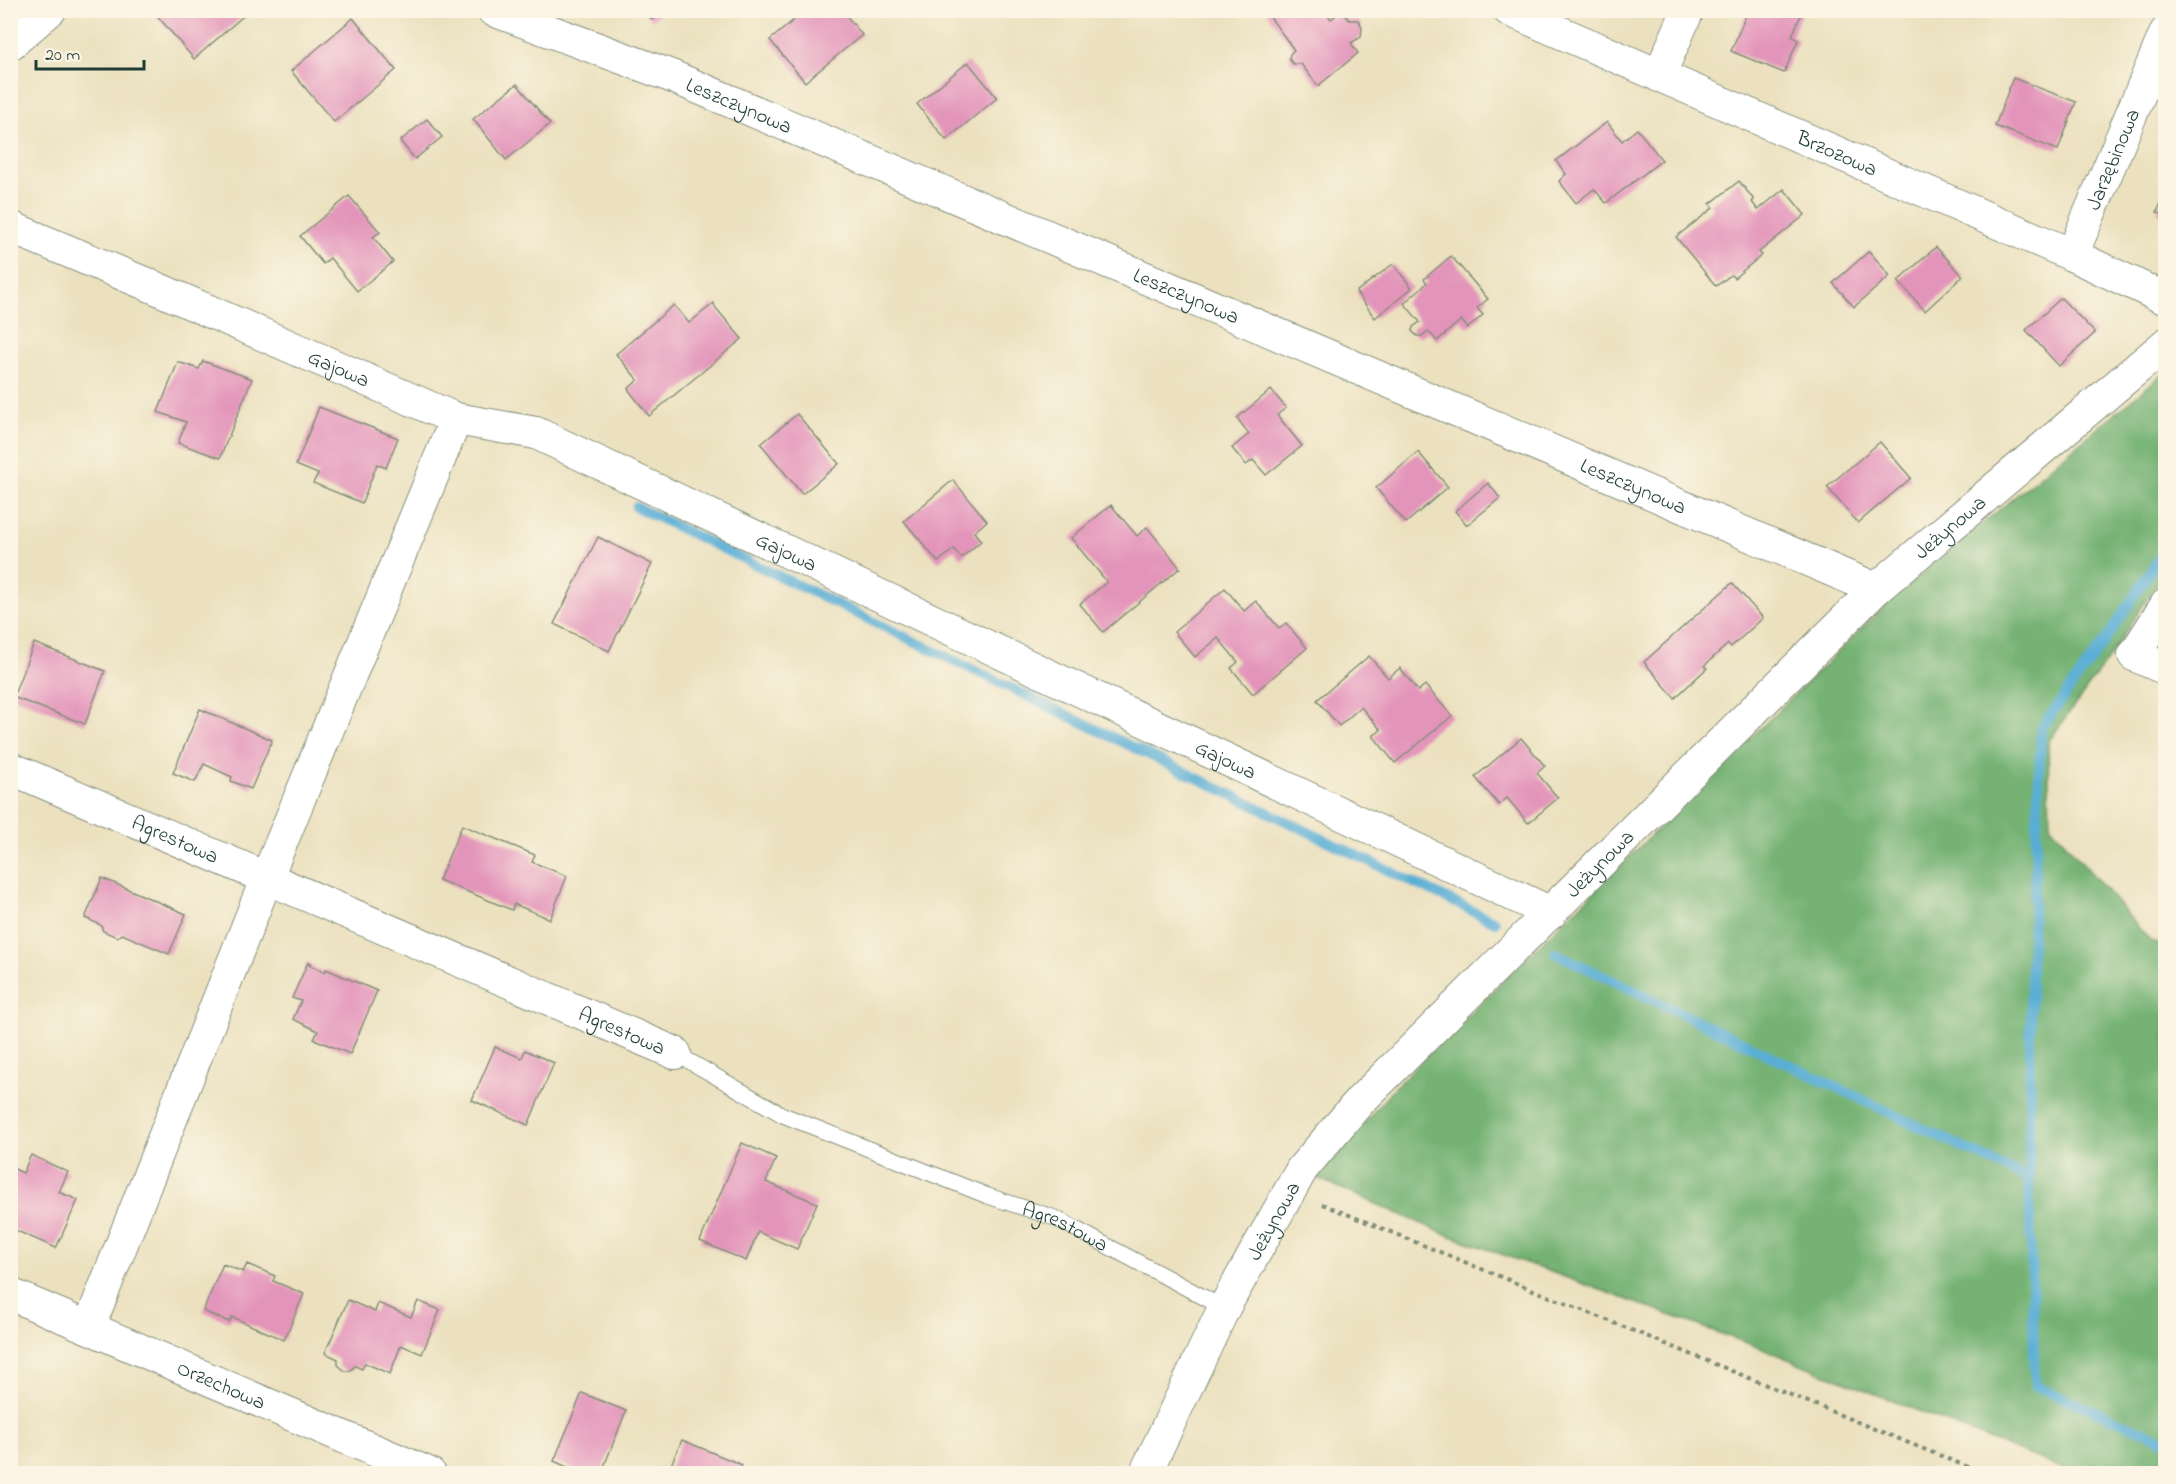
<svg xmlns="http://www.w3.org/2000/svg" width="2176" height="1484" font-family="'Indie Flower',sans-serif">
<style>
.forest{fill:#74b273;stroke:#4a7854;stroke-width:1.5}
.lines{fill:none;stroke-linecap:round;stroke-linejoin:round}
.stream{stroke:#59aed5;stroke-width:10}
.building{fill:#e394ba}
.service-casing{stroke:#858f7a;stroke-width:17}
.minor-casing{stroke:#858f7a;stroke-width:34}
.path{stroke:#858f7a;stroke-width:4;stroke-dasharray:4.5 4.5;stroke-linecap:butt}
.service{stroke:#fff;stroke-width:15}
.minor{stroke:#fff;stroke-width:32}
.labels{text-anchor:middle;stroke-width:4.5;stroke-linejoin:round;paint-order:stroke}
.street-label{font-size:21px;fill:#1f3d34;stroke:#fcf5e5}
</style>
<rect width="100%" height="100%" fill="#fcf5e5"/>
<filter id="ink" filterUnits="userSpaceOnUse"><feTurbulence type="fractalNoise" baseFrequency=".0167" numOctaves="2"/><feDisplacementMap in="SourceGraphic" scale="12" xChannelSelector="R" yChannelSelector="G"/><feConvolveMatrix kernelMatrix="1 2 1 2 8 2 1 2 1" color-interpolation-filters="sRGB"/></filter>
<filter id="wash" filterUnits="userSpaceOnUse"><feTurbulence type="fractalNoise" baseFrequency=".008" numOctaves="4" result="noise"/><feDisplacementMap in="SourceGraphic" scale="24" xChannelSelector="R" yChannelSelector="G"/><feGaussianBlur stdDeviation="1.35" result="paint"/><feColorMatrix in="noise" values="0 0 0 0 0 0 0 0 0 0 0 0 0 0 0 0 0 1.4 0 .05"/><feComposite in="paint" operator="in"/></filter>
<g filter="url(#wash)">
<rect width="100%" height="100%" fill="#ebe1bf"/>
<polygon class="forest" points="2165,372 2165,571 2108,659 2048,742 2050,825 2150,941 2165,947 2165,1473 2074,1473 1758,1347 1443,1233 1317,1178 1396,1086 1893,598"/>
<g class="lines">
<g class="stream">
<polyline points="636,507 1495,922"/>
<polyline points="2166,547 2103,644 2041,728 2031,966 2029,1179 2035,1386 2166,1441"/>
<polyline points="1555,953 2029,1179"/>
</g>
</g>
<g id="blocks">
<g class="building">
<polygon points="156,10 250,10 194,59 154,12"/>
<polygon points="644,10 663,10 652,20"/>
<polygon points="806,10 842,10 862,35 805,82 770,40"/>
<polygon points="1271,10 1324,10 1331,19 1342,11 1349,20 1358,20 1362,27 1361,37 1351,43 1358,53 1318,86 1301,64 1293,64 1289,59 1290,54 1294,50 1267,13"/>
<polygon points="1748,10 1803,10 1792,36 1798,40 1784,73 1731,51"/>
<polygon points="353,18 396,70 334,122 291,71"/>
<polygon points="968,62 997,98 946,140 917,104"/>
<polygon points="2013,78 2076,102 2058,150 1995,126"/>
<polygon points="517,84 550,124 506,160 473,119"/>
<polygon points="427,119 442,137 415,159 400,141"/>
<polygon points="1607,122 1622,141 1637,129 1662,160 1606,203 1594,189 1576,203 1559,181 1566,174 1556,161"/>
<polygon points="1739,181 1754,200 1752,202 1758,210 1784,189 1805,215 1759,252 1762,255 1734,278 1731,275 1716,286 1676,237 1713,208 1710,204"/>
<polygon points="2166,192 2166,216 2157,212"/>
<polygon points="349,196 380,232 373,237 393,262 357,291 330,258 323,264 300,236"/>
<polygon points="1936,247 1963,276 1925,311 1898,281"/>
<polygon points="1869,251 1890,276 1854,307 1833,283"/>
<polygon points="1451,256 1488,299 1477,308 1483,315 1468,328 1461,320 1437,341 1428,331 1422,336 1417,336 1412,331 1413,327 1420,322 1404,303 1427,283 1424,279"/>
<polygon points="1393,264 1412,288 1375,318 1356,292"/>
<polygon points="2061,298 2095,333 2059,366 2026,330"/>
<polygon points="714,303 715,307 742,339 649,416 628,389 638,380 616,354 674,305 689,323"/>
<polygon points="203,361 252,379 220,458 178,443 186,422 158,412 178,362 199,369"/>
<polygon points="1271,390 1286,408 1277,415 1302,446 1266,475 1253,460 1246,465 1232,448 1249,434 1237,418"/>
<polygon points="319,407 398,438 386,468 377,464 362,503 313,483 318,474 296,465"/>
<polygon points="797,414 839,464 802,494 761,444"/>
<polygon points="1880,442 1911,478 1858,523 1827,487"/>
<polygon points="1418,452 1448,487 1406,523 1376,488"/>
<polygon points="953,480 987,521 974,532 981,541 961,558 954,549 938,562 904,521"/>
<polygon points="1488,483 1500,498 1467,525 1455,511"/>
<polygon points="1111,505 1137,536 1147,527 1180,568 1103,632 1080,604 1107,582 1071,538"/>
<polygon points="598,537 652,564 609,651 554,624"/>
<polygon points="1732,583 1763,618 1731,647 1728,644 1704,666 1707,668 1675,698 1644,662"/>
<polygon points="1225,588 1244,611 1256,601 1279,628 1286,623 1307,648 1253,694 1231,668 1238,662 1218,638 1195,657 1174,632"/>
<polygon points="34,643 105,671 85,724 13,697"/>
<polygon points="1369,656 1388,678 1400,668 1418,691 1425,685 1452,716 1395,763 1373,736 1381,730 1361,707 1339,726 1317,700"/>
<polygon points="200,709 272,740 251,789 231,781 232,777 204,764 195,782 173,773"/>
<polygon points="1521,738 1545,766 1537,773 1558,798 1528,823 1507,798 1499,805 1475,777"/>
<polygon points="462,825 535,855 532,862 567,876 550,919 514,904 512,910 439,880"/>
<polygon points="102,878 186,914 169,954 122,934 117,937 103,931 101,925 85,918"/>
<polygon points="308,962 311,963 309,965 325,972 326,969 377,991 350,1054 314,1039 318,1031 293,1019 301,1001 292,998"/>
<polygon points="495,1047 522,1058 525,1050 554,1063 528,1125 472,1100"/>
<polygon points="742,1143 776,1158 766,1182 817,1203 797,1249 758,1232 746,1261 700,1241"/>
<polygon points="31,1155 68,1172 59,1192 78,1200 56,1248 10,1228 10,1167 23,1173"/>
<polygon points="223,1264 243,1272 247,1264 275,1276 273,1281 304,1294 284,1340 232,1317 229,1322 203,1311"/>
<polygon points="348,1300 375,1312 378,1303 411,1317 418,1301 440,1310 422,1354 401,1345 390,1374 365,1363 362,1369 355,1366 350,1371 345,1371 338,1365 338,1359 325,1353"/>
<polygon points="582,1393 626,1411 601,1474 583,1474 554,1461"/>
<polygon points="682,1440 742,1465 739,1474 667,1474"/>
</g>
</g>
</g>
<g filter="url(#ink)">
<use href="#blocks" fill-opacity="0" stroke="#858f7a" stroke-width="1.5"/>
<g class="lines">
<g class="service-casing">
<g id="service">
<path id="s1" d="M 675,1053 L 783,1115 L 988,1196 L 1055,1218 L 1224,1308"/>
</g>
</g>
<g class="minor-casing">
<g id="minor">
<path id="s2" d="M 493,10 L 671,76 L 1876,589"/>
<path id="s3" d="M 1509,10 L 2072,255 L 2166,299"/>
<polyline points="10,44 50,10"/>
<polyline points="1659,76 1688,10"/>
<path id="s4" d="M 10,227 L 156,288 L 456,419 L 536,433 L 1551,913"/>
<path id="s5" d="M 2072,255 L 2166,32"/>
<polyline points="2166,605 2134,655 2166,669"/>
<path id="s6" d="M 10,768 L 675,1053"/>
<path id="s7" d="M 10,1294 L 430,1474"/>
<polyline points="89,1327 267,877 456,419"/>
<path id="s8" d="M 1145,1474 L 1224,1308 L 1302,1169 L 1359,1102 L 1876,589 L 2166,344"/>
</g>
</g>
<polyline class="path" points="1322,1204 1985,1474"/>
<use href="#service" class="service"/>
<use href="#minor" class="minor"/>
</g>
</g>
<g class="labels">
<g class="street-label">
<text dy="7" stroke="none"><textPath href="#s2" startOffset="264">Leszczynowa</textPath></text>
<text dy="7" stroke="none"><textPath href="#s3" startOffset="358">Brzozowa</textPath></text>
<text dy="7" stroke="none"><textPath href="#s5" startOffset="104">Jarzębinowa</textPath></text>
<text dy="7" stroke="none"><textPath href="#s2" startOffset="750">Leszczynowa</textPath></text>
<text dy="7" stroke="none"><textPath href="#s4" startOffset="358">Gajowa</textPath></text>
<text dy="7" stroke="none"><textPath href="#s2" startOffset="1236">Leszczynowa</textPath></text>
<text dy="7" stroke="none"><textPath href="#s8" startOffset="1256">Jeżynowa</textPath></text>
<text dy="7" stroke="none"><textPath href="#s4" startOffset="844">Gajowa</textPath></text>
<text dy="7" stroke="none"><textPath href="#s4" startOffset="1330">Gajowa</textPath></text>
<text dy="7" stroke="none"><textPath href="#s6" startOffset="180">Agrestowa</textPath></text>
<text dy="7" stroke="none"><textPath href="#s8" startOffset="770">Jeżynowa</textPath></text>
<text dy="7" stroke="none"><textPath href="#s6" startOffset="666">Agrestowa</textPath></text>
<text dy="7" stroke="none"><textPath href="#s8" startOffset="284">Jeżynowa</textPath></text>
<text dy="7" stroke="none"><textPath href="#s1" startOffset="428">Agrestowa</textPath></text>
<text dy="7" stroke="none"><textPath href="#s7" startOffset="230">Orzechowa</textPath></text>
</g>
</g>
<rect width="2176" height="1484" fill="none" stroke="#fcf5e5" stroke-width="36"/>
<path d="M36 60v9h108v-9" fill="none" stroke="#1f3d34" stroke-width="3"/>
<text x="45" y="60" font-size="18" fill="#1f3d34" stroke="#fcf5e5" stroke-width="4.5" paint-order="stroke">20 m</text>
</svg>
